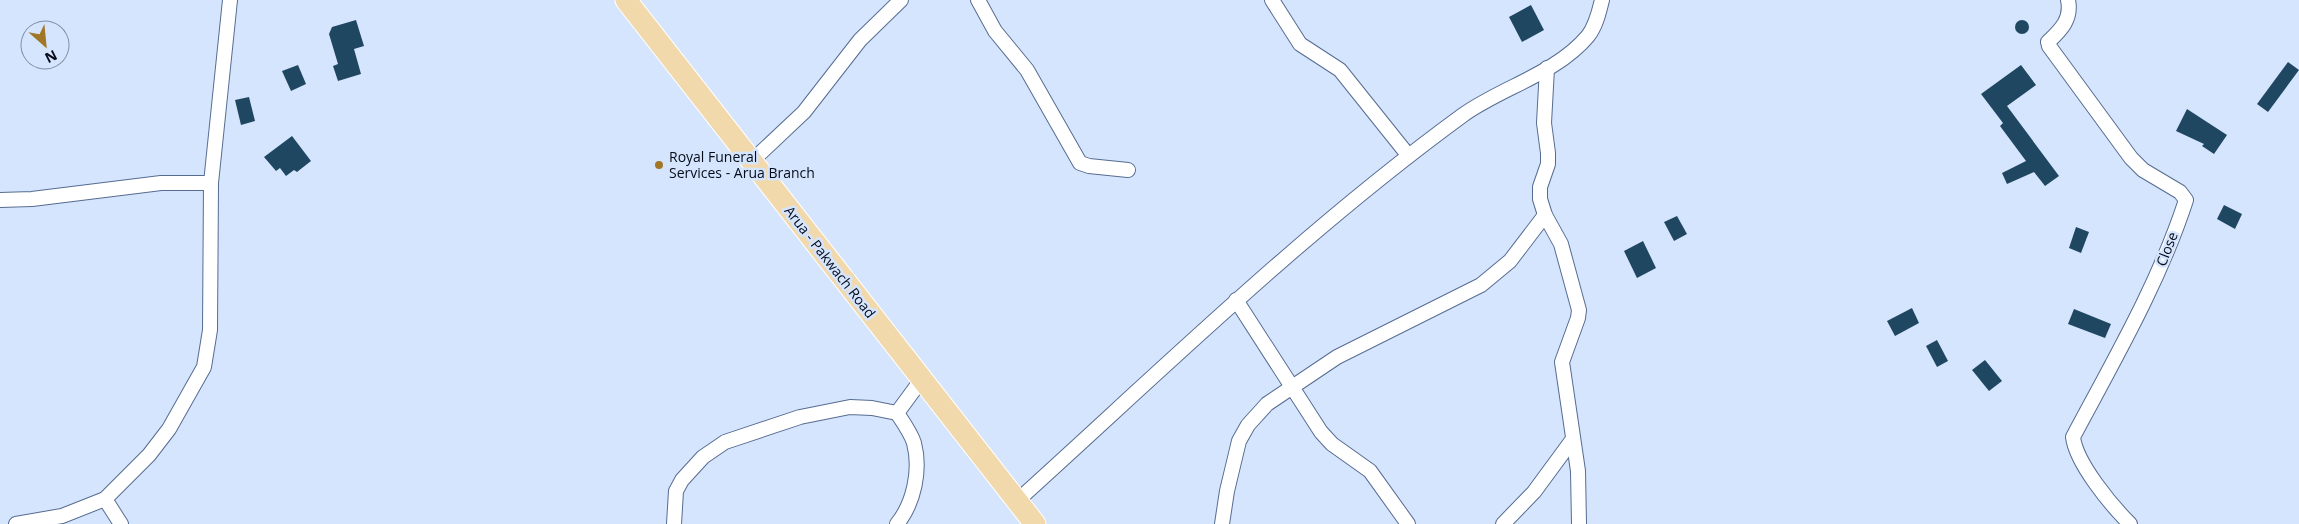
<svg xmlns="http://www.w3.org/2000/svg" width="2299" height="524" font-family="'Open Sans',sans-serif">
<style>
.building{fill:#204761}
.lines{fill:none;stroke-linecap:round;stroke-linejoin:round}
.street-casing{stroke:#566c91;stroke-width:16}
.primary-casing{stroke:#fff;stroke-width:23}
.street{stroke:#fff;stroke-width:14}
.primary{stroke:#f2d9ac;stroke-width:21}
.poi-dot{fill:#a17727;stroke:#d6e5fe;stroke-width:2}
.labels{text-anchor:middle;stroke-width:5;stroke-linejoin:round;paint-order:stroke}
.poi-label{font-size:14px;fill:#050c19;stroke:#d6e5fe;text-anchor:start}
.street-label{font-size:14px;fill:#050c19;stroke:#d6e5fe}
</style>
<rect width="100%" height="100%" fill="#d6e5fe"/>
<g class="building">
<polygon points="1531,5 1544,30 1522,42 1509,17"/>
<polygon points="356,20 364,46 354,49 361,74 338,81 333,66 338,64 329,34 332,27"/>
<circle cx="2022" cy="27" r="7"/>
<polygon points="2288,62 2299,70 2268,112 2257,104"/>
<polygon points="298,65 306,84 291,91 282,71"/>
<polygon points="2021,65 2036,85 2007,106 2059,176 2045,186 2034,172 2007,184 2002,173 2026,161 2000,126 2003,123 1981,94"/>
<polygon points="249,97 255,121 241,125 235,100"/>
<polygon points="2187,109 2227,135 2214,154 2202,146 2204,144 2176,131"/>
<polygon points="292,136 311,161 297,172 294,170 286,176 280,168 276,171 264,157"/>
<polygon points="2224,205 2242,214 2235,229 2217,219"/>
<polygon points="1677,216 1687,234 1674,241 1664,222"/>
<polygon points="2076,227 2089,232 2081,253 2069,248"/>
<polygon points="1643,241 1656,268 1637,278 1624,251"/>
<polygon points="1912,308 1919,323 1895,336 1887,321"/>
<polygon points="2074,309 2111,324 2105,338 2068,324"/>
<polygon points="1937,340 1948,361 1937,367 1926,346"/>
<polygon points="1985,360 2002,381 1989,391 1972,370"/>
</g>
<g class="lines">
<g class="street-casing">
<g id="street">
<polyline points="978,0 995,31 1027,70 1080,163 1089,166 1128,170"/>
<polyline points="1272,0 1300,44 1340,70 1408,155"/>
<path d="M 2068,0 C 2072,19 2061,30 2048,42 L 2049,46 L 2131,158 L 2143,170 L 2180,192 L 2186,200 C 2159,283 2114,360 2073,437 C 2076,463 2111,505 2130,524"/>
<polyline points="1547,68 1544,123 1548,153 1548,164 1540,187 1540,199 1545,215 1561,244 1579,310 1578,318 1562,362 1578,471 1579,524"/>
<polyline points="752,161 804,112 860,40 901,0"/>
<polyline points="0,200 32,199 161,183 211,183"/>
<polyline points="1236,300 1321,432 1332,444 1370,471 1408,524"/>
<polyline points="105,499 121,524"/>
<path d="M 1017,501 C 1163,369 1304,231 1463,115 C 1502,87 1556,74 1588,36 C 1596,26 1599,12 1602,0"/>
<polyline points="16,524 62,516 105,499 149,455 169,429 204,367 210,330 211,183 230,0"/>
<polyline points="674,524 676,491 682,480 703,457 725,442 800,417 850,407 872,408 897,413"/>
<path d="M 897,524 C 914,503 921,470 914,443 C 911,433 903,422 897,413 L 922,379"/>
<polyline points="1222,524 1227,491 1239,441 1248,425 1267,404 1337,357 1481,285 1510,261 1545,215"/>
<polyline points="1503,524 1534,492 1573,439"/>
</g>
</g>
<g class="primary-casing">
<polyline id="primary" points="626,0 1035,524"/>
</g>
<use href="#street" class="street"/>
<use href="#primary" class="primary"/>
</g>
<circle class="poi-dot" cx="659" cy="165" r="5"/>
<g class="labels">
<g class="poi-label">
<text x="669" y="162">Royal Funeral<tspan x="669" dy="16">Services - Arua Branch</tspan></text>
</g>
<g class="street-label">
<text transform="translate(2167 249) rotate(-69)" y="5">Close</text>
<text transform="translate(830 262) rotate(52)" y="5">Arua - Pakwach Road</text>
</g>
</g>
<g transform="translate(45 45) rotate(153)"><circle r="24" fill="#d6e5fe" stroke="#828ea2"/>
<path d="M0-4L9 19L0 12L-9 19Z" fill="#a17727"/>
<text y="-8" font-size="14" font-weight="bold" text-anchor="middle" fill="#050c19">N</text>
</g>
</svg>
